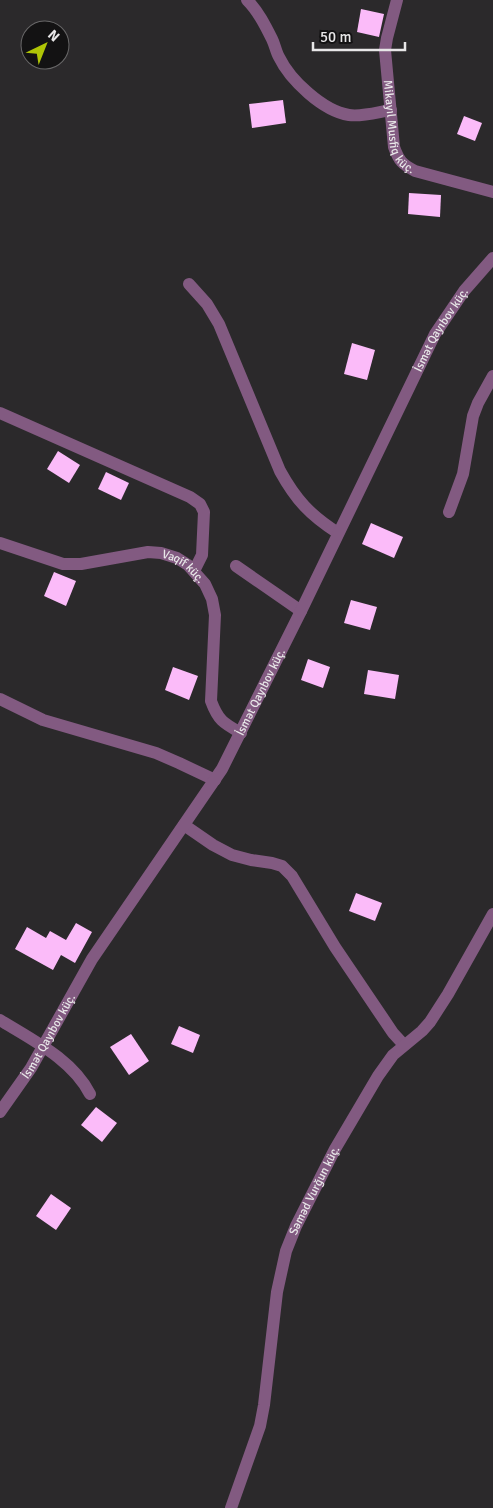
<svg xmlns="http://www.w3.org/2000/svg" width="493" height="1508" font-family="Signika,sans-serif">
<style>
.building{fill:#fbbbf9}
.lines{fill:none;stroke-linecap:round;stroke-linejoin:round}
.minor{stroke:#825a81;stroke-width:12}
.labels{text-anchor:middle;stroke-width:5;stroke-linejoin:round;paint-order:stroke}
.street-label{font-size:12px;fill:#e8e7e8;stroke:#131213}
</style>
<rect width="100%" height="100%" fill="#2b292b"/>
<g class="building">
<polygon points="361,9 384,14 379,37 357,32"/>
<polygon points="283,100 286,123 252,128 249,104"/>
<polygon points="464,116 482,123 475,141 457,134"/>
<polygon points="409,193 441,195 440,217 408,214"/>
<polygon points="352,343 375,350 367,380 344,374"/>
<polygon points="58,451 80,465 69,483 47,469"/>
<polygon points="106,472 129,483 121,500 98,489"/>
<polygon points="371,523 403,537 394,558 362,544"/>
<polygon points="54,572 76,581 66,606 44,596"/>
<polygon points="351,600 377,607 370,630 344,623"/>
<polygon points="308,659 330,667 323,688 301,680"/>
<polygon points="173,667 198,676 189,700 165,690"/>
<polygon points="368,670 399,675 395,699 364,694"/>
<polygon points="356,893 382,903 375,921 349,911"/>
<polygon points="76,923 92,932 75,963 61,955 53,970 15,949 27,927 46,938 50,931 66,940"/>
<polygon points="179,1026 200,1035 193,1053 171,1044"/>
<polygon points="131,1034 149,1061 129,1075 110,1047"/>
<polygon points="96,1107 117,1123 102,1142 81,1125"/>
<polygon points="51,1194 71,1208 56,1230 36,1216"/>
</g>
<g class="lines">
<g class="minor">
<path d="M 247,0 C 258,11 265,25 272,39 C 275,45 276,52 279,57 C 290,80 323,111 349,115 C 362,117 378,112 391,110"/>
<path id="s1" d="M 397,0 L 387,38 L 385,50 L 394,147 C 399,161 402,164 415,171 L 493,192"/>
<path d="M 189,284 L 207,304 L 219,324 L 280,471 C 296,500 310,515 338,533"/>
<polyline points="0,413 190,497 200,504 204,512 202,555 194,571"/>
<polyline points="449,512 463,474 473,416 478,403 493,376"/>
<path id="s2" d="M 0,543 L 63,564 L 81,564 L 148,552 L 161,553 L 177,558 L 188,565 L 205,584 L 212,599 L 215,615 L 211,701 C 218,720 223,723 241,733"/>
<polyline points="236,566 301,611"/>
<polyline points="0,699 43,720 156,753 179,763 215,780"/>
<polyline points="184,825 213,845 232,855 251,860 272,863 282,866 292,876 335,947 393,1033 404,1045"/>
<path d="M 0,1020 C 32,1040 72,1059 90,1094"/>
<path id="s3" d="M 0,1112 L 31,1068 L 92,959 L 222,769 L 301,611 L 435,334 L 464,291 L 493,258"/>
<path id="s4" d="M 231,1508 L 260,1426 L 264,1405 L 277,1292 L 286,1251 L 296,1226 L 335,1149 L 378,1076 L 393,1055 L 422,1031 L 430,1022 L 448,994 L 493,914"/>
</g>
</g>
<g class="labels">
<g class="street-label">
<text dy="4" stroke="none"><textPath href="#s1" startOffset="131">Mikayıl Musfiq küç.</textPath></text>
<text dy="4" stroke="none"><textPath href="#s3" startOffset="900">İsmət Qayıbov küç.</textPath></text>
<text dy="4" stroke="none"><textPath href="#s2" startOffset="192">Vaqif küç.</textPath></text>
<text dy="4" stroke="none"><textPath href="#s3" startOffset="495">İsmət Qayıbov küç.</textPath></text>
<text dy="4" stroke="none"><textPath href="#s3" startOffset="90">İsmət Qayıbov küç.</textPath></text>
<text dy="4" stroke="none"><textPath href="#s4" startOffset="331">Səməd Vurğun küç.</textPath></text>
</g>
</g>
<g transform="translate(45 45) rotate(43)"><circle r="24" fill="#131213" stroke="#686768"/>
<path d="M0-4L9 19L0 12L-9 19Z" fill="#afc506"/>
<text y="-8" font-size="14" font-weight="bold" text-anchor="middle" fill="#e8e7e8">N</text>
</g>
<path d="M313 42v8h92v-8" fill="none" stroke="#e8e7e8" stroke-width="2.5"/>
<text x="320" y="42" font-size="15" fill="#e8e7e8" stroke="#131213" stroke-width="4" paint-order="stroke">50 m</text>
</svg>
